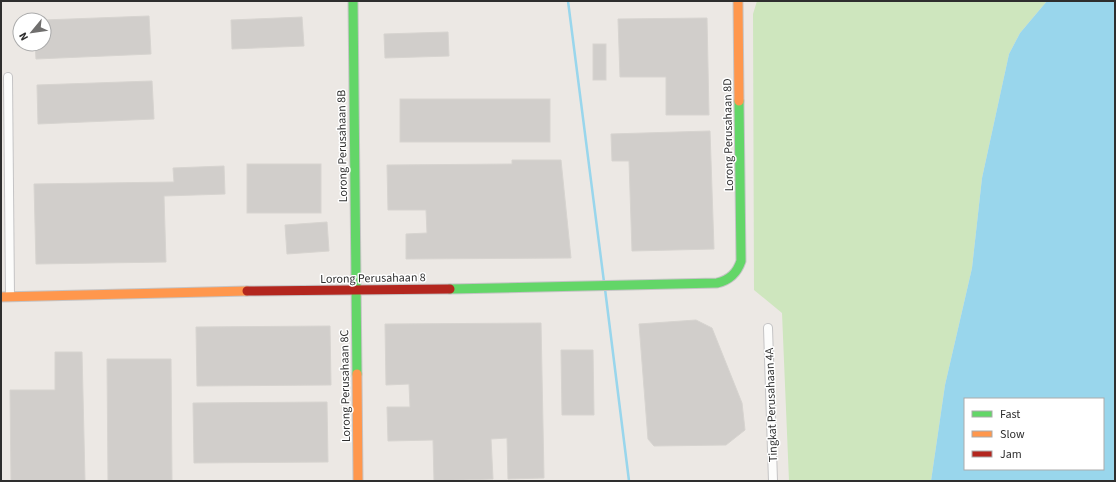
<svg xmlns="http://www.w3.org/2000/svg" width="1116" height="482" font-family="'Source Sans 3',sans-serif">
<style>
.green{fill:#cee6be}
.water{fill:#99d6ec;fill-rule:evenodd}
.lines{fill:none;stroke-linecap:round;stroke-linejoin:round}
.stream{stroke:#99d6ec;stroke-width:2.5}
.building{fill:#d1cecb;stroke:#d7d4d0}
.street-casing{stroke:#c5c4c5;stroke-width:10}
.fast-casing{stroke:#c5c4c5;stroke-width:11}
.slow-casing{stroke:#c5c4c5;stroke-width:11}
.jam-casing{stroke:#c5c4c5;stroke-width:11}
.street{stroke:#fcfcfb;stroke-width:8}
.fast{stroke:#63d668;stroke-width:9}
.slow{stroke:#ff974d;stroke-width:9}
.jam{stroke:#b3261e;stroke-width:9}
.labels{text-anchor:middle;stroke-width:3;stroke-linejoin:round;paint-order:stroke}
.street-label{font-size:12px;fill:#2e2e2e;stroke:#fff}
</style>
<rect width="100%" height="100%" fill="#ece8e4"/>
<polygon class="green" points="757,1 1047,1 1020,33 1009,54 982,178 972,268 945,385 931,481 789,481 782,313 754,290 753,14"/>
<path class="water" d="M 1047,1 L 1115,1 L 1115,481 L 931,481 L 945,385 L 972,268 L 982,178 L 1009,54 L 1020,33 ZM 965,399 L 1103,399 L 1103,469 L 965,469 Z"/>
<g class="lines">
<g class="stream">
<polyline points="568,1 604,282"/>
<polyline points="605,289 629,481"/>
</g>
</g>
<g class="building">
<polygon points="149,16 151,54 36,59 35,44 44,44 44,20"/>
<polygon points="302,17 304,46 232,49 231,20"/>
<polygon points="707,18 709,115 666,115 666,77 620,77 618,19"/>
<polygon points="448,32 449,56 385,58 384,34"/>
<rect x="593" y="44" width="13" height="36"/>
<polygon points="152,81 154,119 38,124 37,85"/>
<rect x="400" y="99" width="150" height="43"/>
<polygon points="710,131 714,249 632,251 629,161 612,161 611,134"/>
<polygon points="512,160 561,160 571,258 406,259 406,234 427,233 426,210 388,210 387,165 512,164"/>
<rect x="247" y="164" width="74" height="49"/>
<polygon points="224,166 225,194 164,196 166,262 36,264 34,184 174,182 173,168"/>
<polygon points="327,222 329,251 287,254 285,225"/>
<polygon points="696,320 712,328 742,403 745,430 726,445 654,446 648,439 639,324"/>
<polygon points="541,323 544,478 508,479 507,438 491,439 493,479 434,481 433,440 388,441 387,407 410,407 409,384 386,385 385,324"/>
<polygon points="330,326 331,385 197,386 196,327"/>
<polygon points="561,350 593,350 594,415 562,415"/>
<polygon points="55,352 82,352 85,481 11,481 10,390 55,390"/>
<polygon points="107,359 171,359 172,481 108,481"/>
<polygon points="327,402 328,462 194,463 193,403"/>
</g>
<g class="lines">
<g class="street-casing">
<g id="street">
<polyline points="8,77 10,297"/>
<polyline points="768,328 773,481"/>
</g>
</g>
<g class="fast-casing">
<g id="fast">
<polyline points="353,1 357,374"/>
<path d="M 450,289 L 717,283 C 730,280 737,273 741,261 L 739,101"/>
</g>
</g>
<g class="slow-casing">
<g id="slow">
<polyline points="738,1 739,101"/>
<polyline points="1,297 247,291"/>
<polyline points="357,374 358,481"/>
</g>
</g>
<g class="jam-casing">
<polyline id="jam" points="247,291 450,289"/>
</g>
<use href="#street" class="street"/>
<use href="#fast" class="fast"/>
<use href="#slow" class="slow"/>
<use href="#jam" class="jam"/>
</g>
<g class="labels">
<g class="street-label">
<text transform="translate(728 135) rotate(-91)" y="4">Lorong Perusahaan 8D</text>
<text transform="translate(342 146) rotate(-91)" y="4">Lorong Perusahaan 8B</text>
<text transform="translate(373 278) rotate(-1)" y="4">Lorong Perusahaan 8</text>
<text transform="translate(345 386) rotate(-91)" y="4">Lorong Perusahaan 8C</text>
<text transform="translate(771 405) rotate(-92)" y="4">Tingkat Perusahaan 4A</text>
</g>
</g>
<rect width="1116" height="482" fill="none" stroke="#2e2e2e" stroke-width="4"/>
<rect x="964" y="398" width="140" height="72" fill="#ffffff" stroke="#ababab"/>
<rect x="972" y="411" width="20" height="6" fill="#63d668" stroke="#ababab"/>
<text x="1000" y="418" font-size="12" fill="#2e2e2e">Fast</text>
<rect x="972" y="431" width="20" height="6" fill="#ff974d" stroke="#ababab"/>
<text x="1000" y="438" font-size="12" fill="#2e2e2e">Slow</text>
<rect x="972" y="451" width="20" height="6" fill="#b3261e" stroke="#ababab"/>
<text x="1000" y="458" font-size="12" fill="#2e2e2e">Jam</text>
<g transform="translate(32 32) rotate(241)"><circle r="19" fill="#ffffff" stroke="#ababab"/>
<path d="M0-3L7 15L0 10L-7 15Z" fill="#706f6e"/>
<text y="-6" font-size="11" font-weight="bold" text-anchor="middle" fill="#2e2e2e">N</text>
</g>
</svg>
